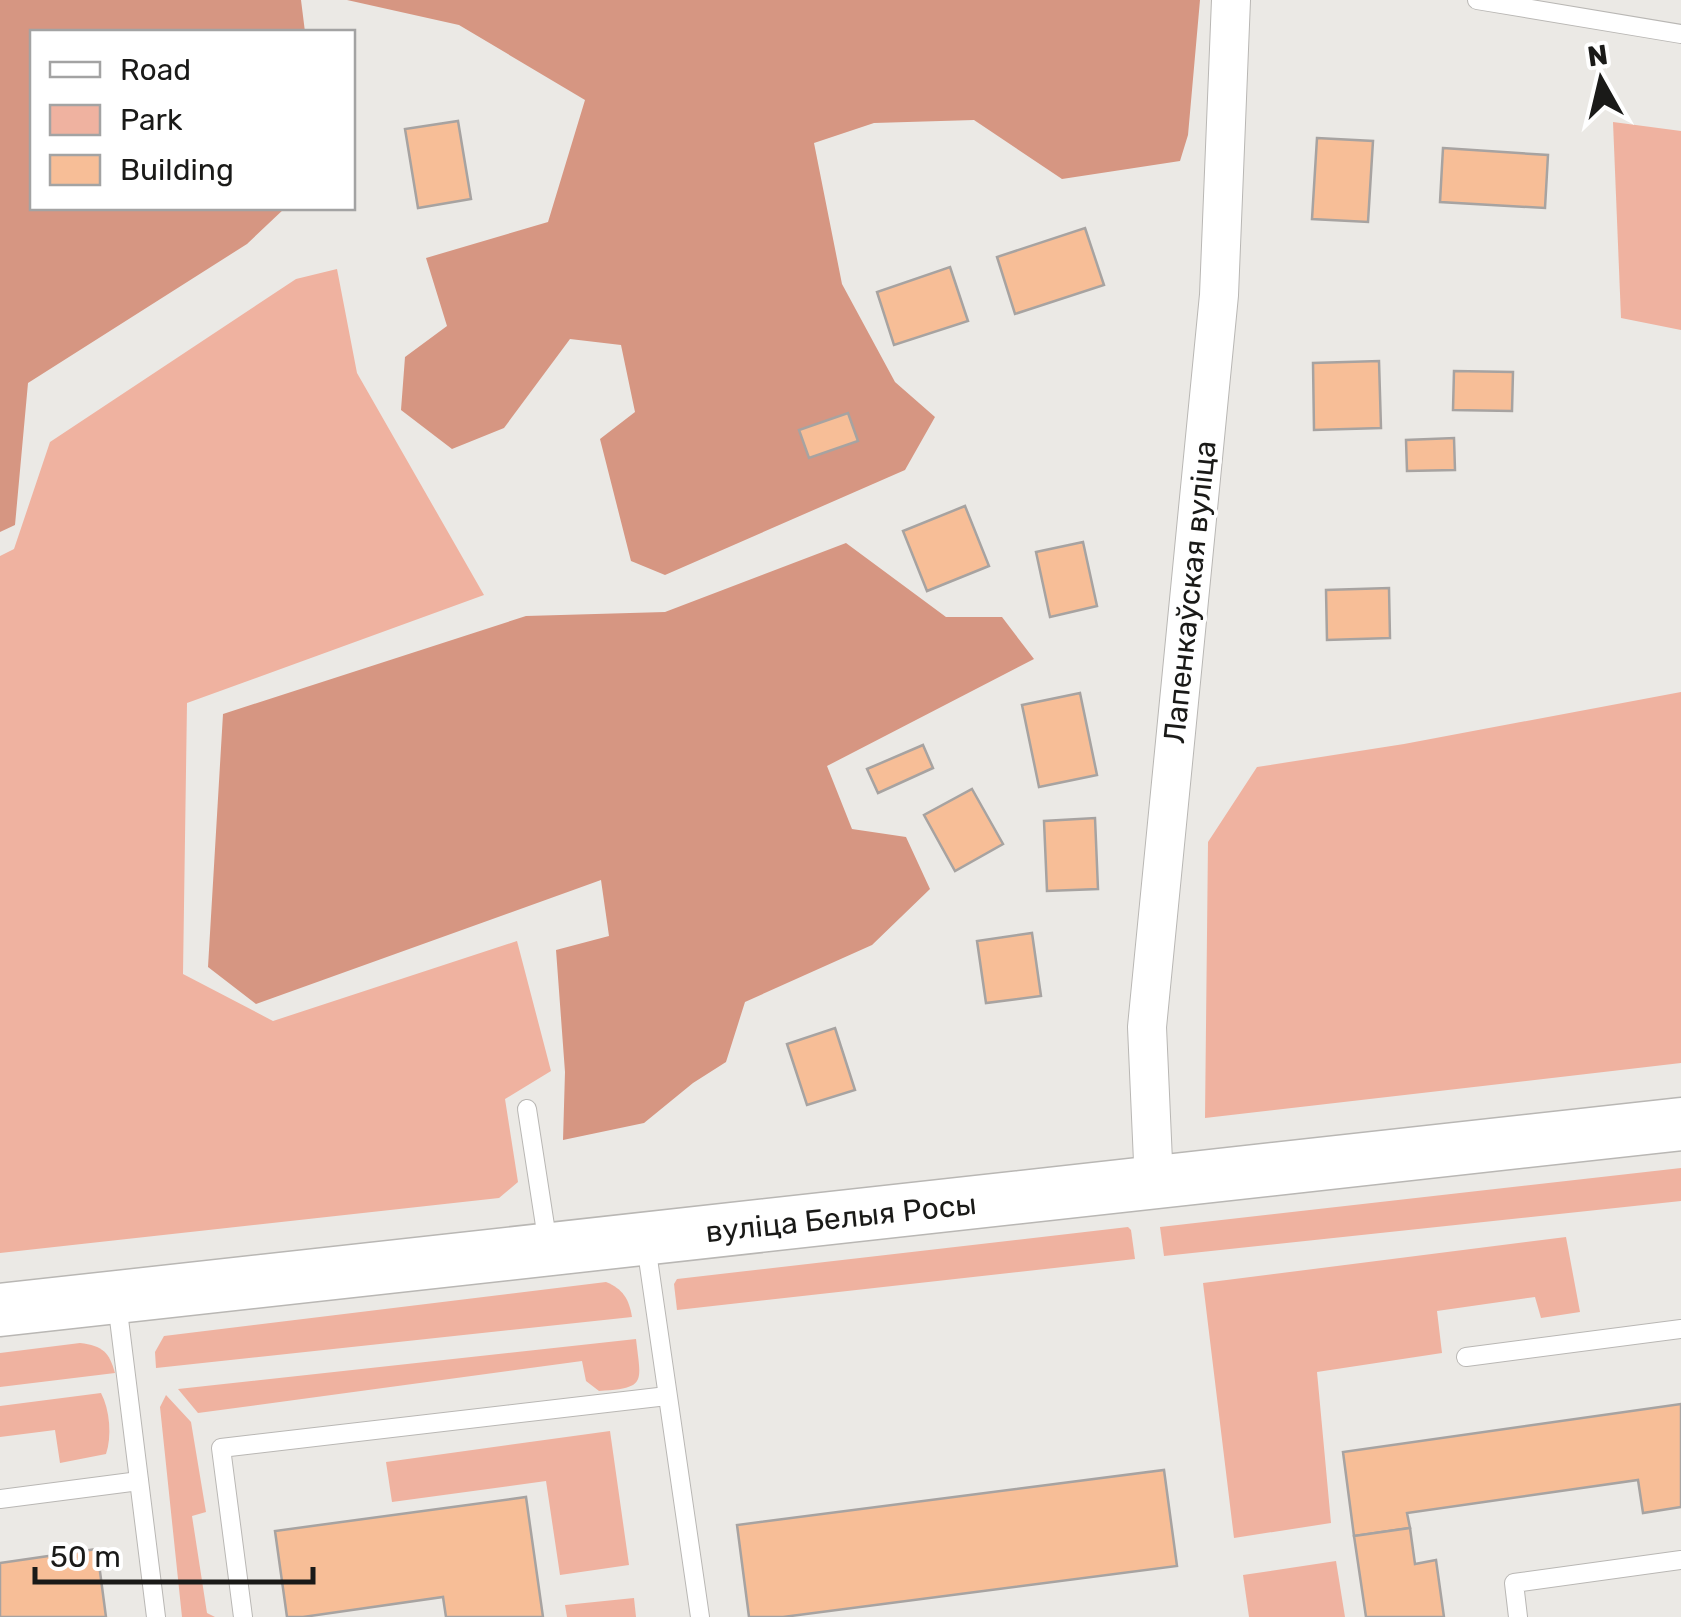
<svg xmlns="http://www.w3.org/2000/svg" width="1681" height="1617" font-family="Rubik,sans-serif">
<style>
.green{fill:#efb2a0}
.forest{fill:#d69682}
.building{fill:#f7be97;stroke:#a7a3a1;stroke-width:2.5}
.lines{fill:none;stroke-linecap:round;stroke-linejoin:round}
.lane-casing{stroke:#b9b7b4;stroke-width:20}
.street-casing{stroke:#b9b7b4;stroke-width:40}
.secondary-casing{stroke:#b9b7b4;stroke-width:55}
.lane{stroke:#fff;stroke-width:18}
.street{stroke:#fff;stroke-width:38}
.secondary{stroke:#fff;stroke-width:52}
.labels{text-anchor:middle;stroke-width:8;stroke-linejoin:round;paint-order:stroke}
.street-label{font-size:30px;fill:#1a1a18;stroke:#fff}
</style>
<rect width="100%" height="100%" fill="#ebe9e5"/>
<g class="green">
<polygon points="1613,122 1681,131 1681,330 1621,318"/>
<polygon points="337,269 357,373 484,595 187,703 183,974 273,1021 517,941 551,1071 505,1099 518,1182 499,1198 0,1253 0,556 14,549 50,442 296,279"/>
<polygon points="1681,692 1681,1063 1205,1118 1208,842 1257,767 1404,744"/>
<polygon points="1681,1168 1681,1201 1164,1256 1160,1227"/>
<polygon points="1128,1227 1131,1230 1135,1259 677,1310 674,1284 677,1279"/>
<polygon points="1566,1237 1580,1312 1541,1318 1535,1297 1437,1311 1442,1353 1317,1372 1331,1523 1234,1538 1203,1283"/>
<path d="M 606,1282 C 623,1289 629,1299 632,1317 L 156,1368 L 155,1352 L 164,1336 Z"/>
<path d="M 636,1339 C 641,1383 647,1388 599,1391 L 586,1381 L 582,1361 L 198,1413 L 178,1389 Z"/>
<path d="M 80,1343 C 103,1346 109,1352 115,1373 L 0,1387 L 0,1353 Z"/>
<path d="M 101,1393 C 110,1410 112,1437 106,1454 L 60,1463 L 55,1430 L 0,1437 L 0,1406 Z"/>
<polygon points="166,1395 191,1422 206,1512 192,1516 207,1613 215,1617 182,1617 160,1407"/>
<polygon points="610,1431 629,1565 560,1575 546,1481 392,1502 386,1462"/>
<polygon points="1336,1561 1345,1617 1249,1617 1243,1575"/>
<polygon points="634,1598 636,1617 567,1617 565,1605"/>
</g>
<g class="forest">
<polygon points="0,0 301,0 305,32 32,32 32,208 285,208 247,244 28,383 15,525 0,532"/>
<polygon points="347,0 1200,0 1188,135 1180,161 1062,179 974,120 874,123 814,143 842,284 895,382 935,417 905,470 665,575 631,561 600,439 635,412 621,345 570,339 504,428 452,449 401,410 405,357 447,326 426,258 548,222 585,100 459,25"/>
<polygon points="846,543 946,617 1002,617 1034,659 827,766 852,829 906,837 930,889 872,945 745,1002 726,1062 693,1083 644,1123 563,1140 565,1072 556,950 609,936 601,880 256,1004 208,967 223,714 526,616 665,612"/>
</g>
<g class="building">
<polygon points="458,121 471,199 418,208 405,129"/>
<polygon points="1317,138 1373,141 1368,222 1312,219"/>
<polygon points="1443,148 1548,155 1545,208 1440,202"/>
<polygon points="1085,228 1104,285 1015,314 997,257"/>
<polygon points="950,267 968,321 894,345 877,292"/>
<polygon points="1379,361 1381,428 1314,430 1313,363"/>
<polygon points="1454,371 1513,372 1512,411 1453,410"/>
<polygon points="848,413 858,441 809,458 799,430"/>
<polygon points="1454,438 1455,470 1407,471 1406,440"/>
<polygon points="965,506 989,566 927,591 903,531"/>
<polygon points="1083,542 1097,606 1050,617 1036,552"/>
<polygon points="1389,588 1390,638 1327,640 1326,590"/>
<polygon points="1080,693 1097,775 1039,787 1022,705"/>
<polygon points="923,745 933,768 878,793 867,769"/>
<polygon points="972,789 1003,844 955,871 924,815"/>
<polygon points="1095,818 1098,889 1047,891 1044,821"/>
<polygon points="1032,933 1041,996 986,1003 977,941"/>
<polygon points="835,1028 855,1090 807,1105 787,1044"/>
<polygon points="1681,1404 1681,1507 1643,1513 1638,1480 1407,1513 1410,1528 1354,1536 1343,1452"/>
<polygon points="1164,1470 1177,1566 783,1617 749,1617 737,1525"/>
<polygon points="526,1497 543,1617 446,1617 443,1597 303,1617 287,1617 275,1531"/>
<polygon points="1410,1528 1415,1564 1436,1560 1444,1617 1366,1617 1354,1536"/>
<polygon points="97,1549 106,1617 0,1617 0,1563"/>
</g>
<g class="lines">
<g class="lane-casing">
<g id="lane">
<polyline points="1477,0 1681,34"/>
<polyline points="527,1109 548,1245"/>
<polyline points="646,1245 700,1617"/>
<polyline points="117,1303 156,1617"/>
<polyline points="1466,1357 1681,1329"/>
<polyline points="0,1499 139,1481"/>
<polyline points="243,1617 221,1448 667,1396"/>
<polyline points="1518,1617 1514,1583 1681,1560"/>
</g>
</g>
<g class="street-casing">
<polyline id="street" points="1154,1184 1147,1027 1219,295 1231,0"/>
</g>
<g class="secondary-casing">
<polyline id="secondary" points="0,1310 1681,1124"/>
</g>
<use href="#lane" class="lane"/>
<use href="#street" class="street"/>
<use href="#secondary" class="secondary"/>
</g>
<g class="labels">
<g class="street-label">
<text transform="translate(1190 592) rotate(-84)" y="10">Лапенкаўская вуліца</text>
<text transform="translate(841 1218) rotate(-6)" y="10">вуліца Белыя Росы</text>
</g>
</g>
<rect x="30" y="30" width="325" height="180" fill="#ffffff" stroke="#a3a3a3" stroke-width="2.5"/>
<rect x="50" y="62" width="50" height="15" fill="#ffffff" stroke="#a3a3a3" stroke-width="2.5"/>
<text x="120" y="80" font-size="30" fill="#1a1a18">Road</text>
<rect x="50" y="105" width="50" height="30" fill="#efb2a0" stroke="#a3a3a3" stroke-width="2.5"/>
<text x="120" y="130" font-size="30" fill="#1a1a18">Park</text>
<rect x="50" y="155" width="50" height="30" fill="#f7be97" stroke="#a3a3a3" stroke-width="2.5"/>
<text x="120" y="180" font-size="30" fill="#1a1a18">Building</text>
<g transform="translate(1601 80) rotate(352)" stroke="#ffffff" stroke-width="8" paint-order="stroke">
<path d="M0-8L18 38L0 25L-18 38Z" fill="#1a1a18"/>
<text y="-15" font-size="28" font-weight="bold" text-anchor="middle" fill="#1a1a18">N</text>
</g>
<path d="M35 1567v15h278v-15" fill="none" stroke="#1a1a18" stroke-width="5"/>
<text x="50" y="1567" font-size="30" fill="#1a1a18" stroke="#ffffff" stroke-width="8" paint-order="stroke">50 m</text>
</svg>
